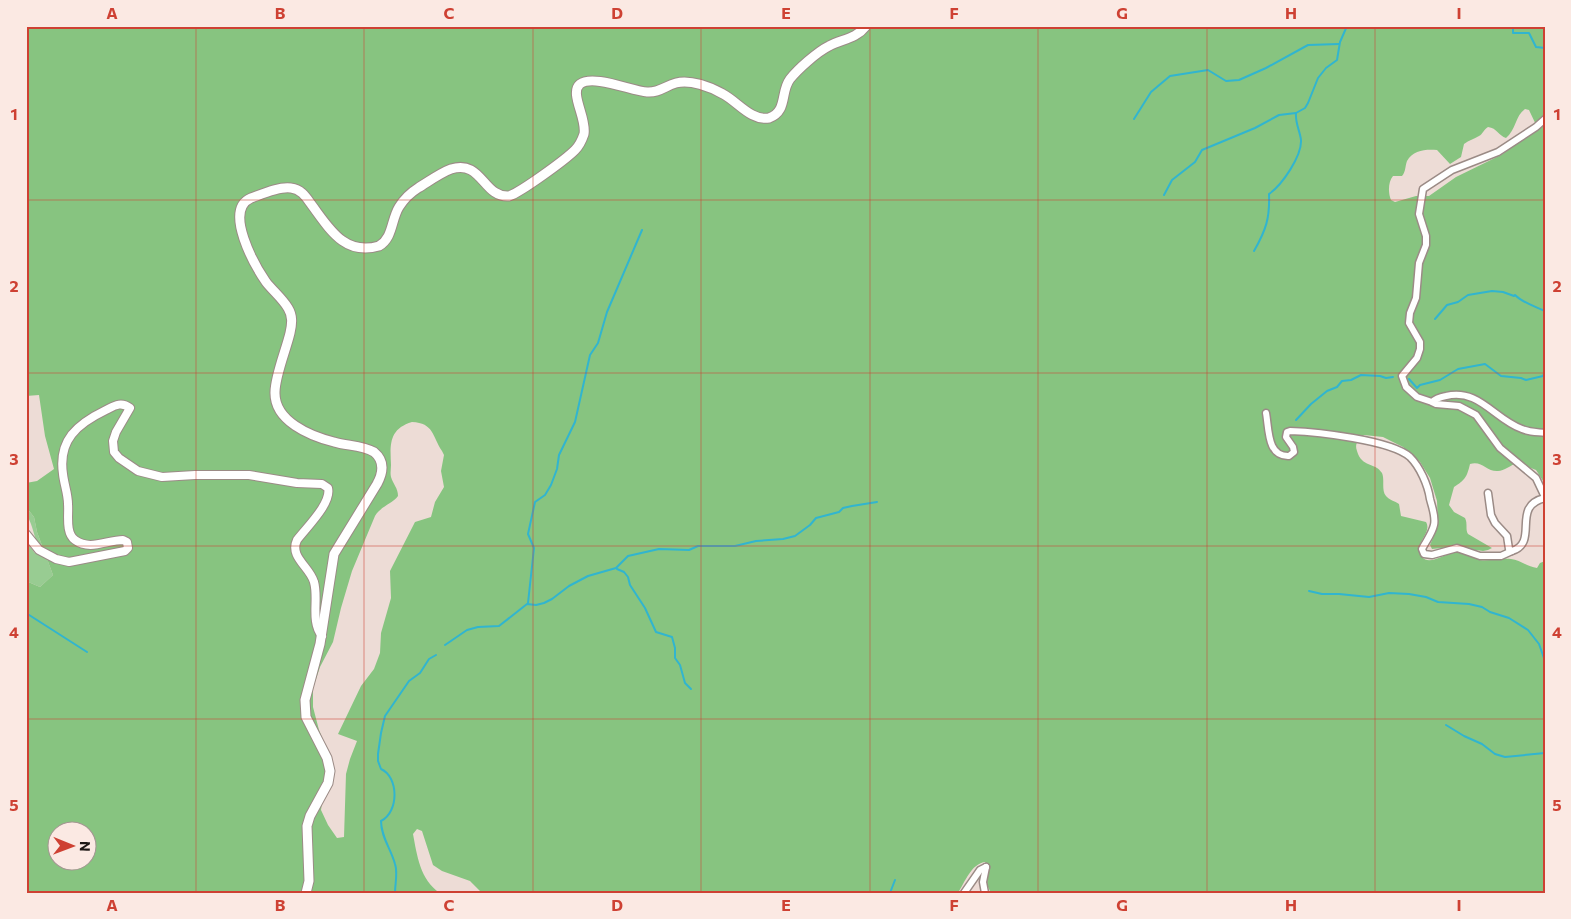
<svg xmlns="http://www.w3.org/2000/svg" width="1571" height="919" font-family="Commissioner,sans-serif">
<style>
.green{fill:#98cc92}
.forest{fill:#87c480;fill-rule:evenodd}
.lines{fill:none;stroke-linecap:round;stroke-linejoin:round}
.stream{stroke:#31b5cf;stroke-width:2}
.minor-casing{stroke:#9b8b86;stroke-width:9}
.tertiary-casing{stroke:#9b8b86;stroke-width:10}
.secondary-casing{stroke:#9b8b86;stroke-width:11}
.minor{stroke:#fff;stroke-width:6}
.tertiary{stroke:#fff;stroke-width:8}
.secondary{stroke:#fff;stroke-width:9}
.grid{fill:none;stroke:#ce4133;stroke-width:1;stroke-opacity:0.55}
.neatline{fill:none;stroke:#ce4133;stroke-width:2}
.grid-label{font-size:16px;text-anchor:middle;font-weight:bold;fill:#ce4133}
</style>
<rect width="100%" height="100%" fill="#eddcd6"/>
<g class="green">
<path d="M 26,507 L 34,517 L 37,532 L 43,548 C 35,542 35,536 32,527 C 30,520 26,515 26,507 Z"/>
<polygon points="26,542 35,553 46,556 53,575 40,587 26,581"/>
</g>
<path class="forest" d="M 26,26 L 1545,26 L 1545,484 L 1536,470 L 1517,463 C 1511,465 1504,471 1498,471 C 1487,472 1482,460 1470,464 C 1467,477 1465,480 1454,487 L 1449,505 L 1454,512 L 1465,518 C 1468,524 1465,529 1468,534 L 1492,548 L 1488,550 L 1483,551 L 1453,547 L 1432,549 L 1430,545 L 1438,526 L 1437,501 L 1430,478 L 1420,462 L 1403,447 L 1383,437 L 1364,435 C 1359,440 1354,443 1357,451 C 1362,468 1375,462 1382,473 C 1385,480 1381,490 1386,496 C 1389,500 1395,501 1399,504 L 1401,516 L 1426,522 C 1433,534 1411,545 1422,557 C 1430,567 1447,551 1458,552 C 1465,553 1472,558 1480,560 C 1490,561 1501,558 1511,559 C 1520,560 1528,567 1537,568 L 1540,563 L 1545,561 L 1545,893 L 991,893 L 987,885 L 988,865 L 985,862 C 971,864 965,882 958,893 L 482,893 L 470,881 L 442,871 L 433,865 L 422,831 L 417,829 L 413,834 C 417,855 420,880 440,893 L 26,893 L 26,581 L 40,587 L 53,575 L 37,532 L 34,517 L 26,507 L 26,483 L 37,481 L 54,469 L 45,436 L 39,395 L 26,396 ZM 1525,109 L 1529,110 L 1538,129 L 1501,155 L 1456,177 L 1429,196 L 1416,196 L 1395,202 L 1391,200 C 1388,193 1388,182 1393,176 L 1402,176 C 1406,171 1405,166 1407,161 C 1413,150 1426,149 1437,150 L 1450,164 L 1461,157 L 1464,144 C 1469,140 1474,139 1479,136 C 1483,134 1483,130 1488,127 C 1497,128 1499,136 1506,138 C 1516,130 1515,116 1525,109 ZM 412,422 C 434,423 432,436 442,451 L 444,455 L 441,471 L 444,487 L 435,502 L 431,517 L 415,522 L 390,571 L 391,598 L 381,633 L 380,653 L 374,669 L 361,686 L 338,734 L 357,741 L 350,759 L 346,774 L 344,837 L 337,838 L 328,825 L 321,810 L 329,755 L 319,730 L 313,707 L 313,688 L 320,667 L 333,642 L 341,608 L 352,571 L 375,516 C 381,506 392,504 398,496 C 398,488 393,484 391,477 C 390,473 391,469 391,465 C 390,444 389,429 412,422 ZM 58,832 L 88,832 L 88,862 L 58,862 Z"/>
<g class="lines">
<g class="stream">
<polyline points="1513,26 1513,33 1529,33 1536,47 1545,48"/>
<polyline points="1134,119 1151,92 1170,76 1208,70 1226,81 1239,80 1266,68 1308,45 1339,44"/>
<polyline points="1164,195 1172,180 1195,162 1202,150 1255,128 1279,115 1296,113 1305,108 1308,103 1318,78 1326,68 1337,60 1340,42 1347,26"/>
<path d="M 1254,251 C 1266,230 1270,218 1269,194 C 1282,185 1302,156 1301,140 C 1300,131 1295,123 1296,113"/>
<path d="M 1435,319 L 1447,305 L 1458,302 L 1468,295 L 1492,291 L 1503,292 L 1514,296 L 1515,295 C 1523,303 1534,306 1545,311"/>
<polyline points="1409,379 1417,388 1420,385 1440,380 1458,369 1485,364 1501,376 1521,378 1526,380 1543,376 1545,371"/>
<polyline points="1296,420 1311,404 1327,391 1337,387 1342,381 1351,380 1361,375 1380,376 1386,378 1393,377"/>
<polyline points="617,569 624,572 628,577 630,585 645,608 656,632 672,637 675,648 675,658 680,665 685,683 691,689"/>
<polyline points="1309,591 1322,594 1339,594 1369,597 1389,593 1409,594 1426,597 1438,602 1469,604 1482,607 1490,612 1509,618 1528,630 1539,644 1545,661"/>
<polyline points="528,603 534,548 528,534 535,502 545,495 551,485 557,469 559,455 575,422 590,355 598,343 607,312 642,230"/>
<polyline points="26,613 87,652"/>
<polyline points="445,645 467,630 478,627 499,626 527,604 536,605 544,603 552,599 569,586 588,576 616,568 628,556 659,549 689,550 698,546 735,546 756,541 783,539 795,536 810,525 816,518 839,512 843,508 852,506 877,502"/>
<polyline points="1446,725 1464,736 1482,744 1495,754 1505,757 1545,753"/>
<path d="M 395,893 C 395,884 398,872 395,864 C 391,849 381,837 381,821 C 399,812 399,777 381,769 L 378,761 L 378,754 L 381,733 L 385,716 L 409,681 L 420,673 L 429,659 L 436,655"/>
<polyline points="890,893 895,880"/>
</g>
<g class="minor-casing">
<g id="minor">
<polyline points="1545,119 1536,127 1498,152 1452,170 1423,189 1419,214 1426,236 1426,245 1419,263 1416,298 1410,313 1409,323 1420,342 1420,349 1417,358 1402,376 1406,387 1417,397 1432,402 1436,404 1459,406 1476,415 1500,448 1536,478 1545,497"/>
<path d="M 1432,402 C 1436,398 1441,397 1446,396 C 1479,388 1494,419 1522,429 C 1529,432 1537,432 1545,433"/>
<path d="M 1266,413 C 1269,429 1267,457 1289,456 L 1294,452 L 1293,447 L 1286,437 L 1287,432 L 1290,431 C 1317,432 1391,440 1410,457 C 1420,467 1428,485 1430,499 C 1432,507 1436,517 1434,525 C 1432,534 1426,541 1422,549 L 1424,554 L 1432,555 L 1457,548 L 1480,556 L 1501,556 L 1512,551"/>
<path d="M 1488,493 L 1491,515 L 1495,523 L 1507,536 L 1509,549 L 1512,551 C 1540,542 1510,506 1545,498"/>
<polyline points="964,893 980,870 986,867"/>
<polyline points="985,893 983,882 986,867"/>
</g>
</g>
<g class="tertiary-casing">
<path id="tertiary" d="M 26,534 L 39,550 L 56,559 L 69,562 L 125,551 L 128,548 L 127,542 L 123,540 C 107,540 90,551 75,540 C 65,533 69,514 68,504 C 68,494 64,484 63,474 C 58,440 77,424 106,410 C 114,406 121,401 130,408 L 116,432 L 113,441 L 114,452 L 119,458 L 138,471 L 162,477 L 195,475 L 249,475 L 297,483 L 322,484 L 328,488 C 332,503 306,528 297,540 C 289,557 310,567 314,582 C 319,599 310,621 322,636"/>
</g>
<g class="secondary-casing">
<path id="secondary" d="M 306,893 L 309,881 L 307,826 L 310,816 L 328,783 L 330,771 L 327,758 L 306,717 L 305,700 L 320,644 L 334,554 L 377,484 C 383,473 385,461 374,452 C 362,445 347,446 334,442 C 310,436 274,421 275,392 C 275,376 286,350 290,333 C 292,324 293,316 288,308 C 282,298 273,291 266,282 C 255,266 223,210 251,198 C 262,194 280,186 291,188 C 301,189 306,197 311,204 C 329,228 344,256 379,246 C 393,238 391,220 399,207 C 404,199 410,193 418,188 C 428,182 440,173 451,169 C 482,159 483,198 509,196 C 521,192 565,160 575,150 C 579,146 582,140 584,134 C 587,118 569,93 580,84 C 593,74 632,91 647,92 C 659,93 665,86 676,83 C 690,79 711,87 723,94 C 738,102 751,121 769,118 C 788,111 780,92 790,79 C 798,69 817,52 829,46 C 842,39 856,39 866,26"/>
</g>
<use href="#minor" class="minor"/>
<use href="#tertiary" class="tertiary"/>
<use href="#secondary" class="secondary"/>
</g>
<path class="grid" d="M 196,26 L 196,893M 364,26 L 364,893M 533,26 L 533,893M 701,26 L 701,893M 870,26 L 870,893M 1038,26 L 1038,893M 1207,26 L 1207,893M 1375,26 L 1375,893M 26,200 L 1545,200M 26,373 L 1545,373M 26,546 L 1545,546M 26,719 L 1545,719"/>
<rect width="1571" height="919" fill="none" stroke="#fbe9e3" stroke-width="55"/>
<g transform="translate(72 846) rotate(91)"><circle r="24" fill="#fbe9e3" stroke="#a39591"/>
<path d="M0-4L9 19L0 12L-9 19Z" fill="#ce4133"/>
<text y="-8" font-size="14" font-weight="bold" text-anchor="middle" fill="#1e1815">N</text>
</g>
<rect x="28" y="28" width="1516" height="864" class="neatline"/>
<g class="grid-label">
<text x="112" y="19">A</text>
<text x="280" y="19">B</text>
<text x="449" y="19">C</text>
<text x="617" y="19">D</text>
<text x="786" y="19">E</text>
<text x="954" y="19">F</text>
<text x="1122" y="19">G</text>
<text x="1291" y="19">H</text>
<text x="1459" y="19">I</text>
<text x="14" y="120">1</text>
<text x="1557" y="120">1</text>
<text x="14" y="292">2</text>
<text x="1557" y="292">2</text>
<text x="14" y="465">3</text>
<text x="1557" y="465">3</text>
<text x="14" y="638">4</text>
<text x="1557" y="638">4</text>
<text x="14" y="811">5</text>
<text x="1557" y="811">5</text>
<text x="112" y="911">A</text>
<text x="280" y="911">B</text>
<text x="449" y="911">C</text>
<text x="617" y="911">D</text>
<text x="786" y="911">E</text>
<text x="954" y="911">F</text>
<text x="1122" y="911">G</text>
<text x="1291" y="911">H</text>
<text x="1459" y="911">I</text>
</g>
</svg>
